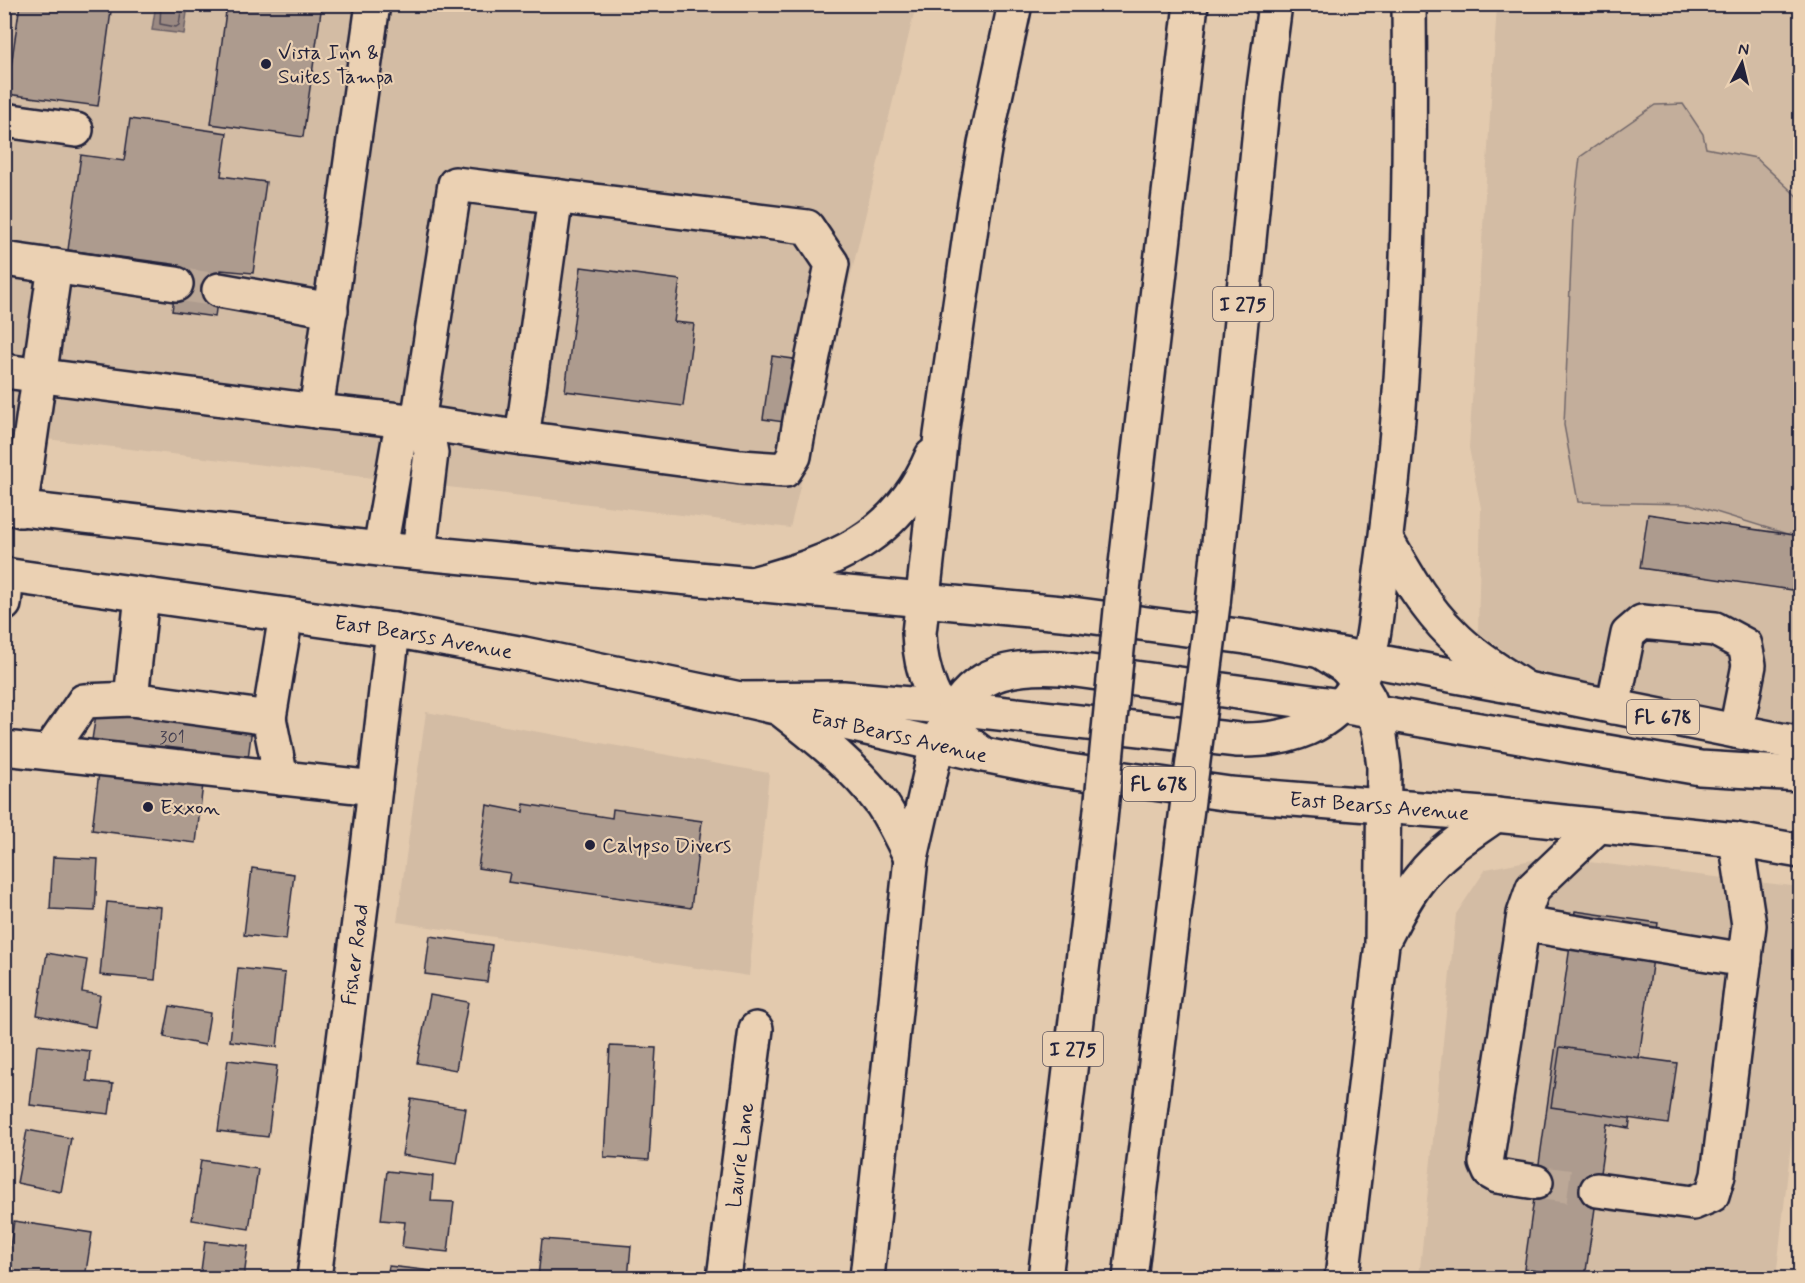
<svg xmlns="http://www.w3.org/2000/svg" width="1805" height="1283" font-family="Mynerve,sans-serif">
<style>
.built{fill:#d3bca4}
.green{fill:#c3ae9b;stroke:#72686b;stroke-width:1.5}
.water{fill:#9a8982;stroke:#6a6066;stroke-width:1.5}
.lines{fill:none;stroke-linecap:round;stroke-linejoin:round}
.shore{stroke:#524b57;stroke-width:1.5}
.building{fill:#ad9b8e;stroke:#22223b;stroke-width:1.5}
.minor-tunnel{stroke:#bca897;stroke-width:33;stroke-dasharray:33 16;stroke-linecap:butt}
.minor-casing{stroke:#22223b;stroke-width:38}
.major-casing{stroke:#22223b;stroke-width:38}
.highway-casing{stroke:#22223b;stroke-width:38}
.minor{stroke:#ebd1b3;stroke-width:33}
.major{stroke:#ebd1b3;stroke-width:33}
.highway{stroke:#ebd1b3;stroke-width:33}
.highway-bridge-casing{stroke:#22223b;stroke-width:38;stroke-linecap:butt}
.highway-bridge{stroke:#ebd1b3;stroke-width:33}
.poi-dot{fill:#22223b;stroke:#ebd1b3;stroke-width:2}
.labels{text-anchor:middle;stroke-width:4.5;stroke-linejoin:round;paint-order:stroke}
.number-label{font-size:18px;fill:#454050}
.shield{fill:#ebd1b3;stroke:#5e565f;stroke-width:1.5}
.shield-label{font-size:20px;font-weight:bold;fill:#22223b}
.poi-label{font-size:21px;fill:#22223b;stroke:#ebd1b3;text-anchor:start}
.street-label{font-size:21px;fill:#22223b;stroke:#ebd1b3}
</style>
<rect width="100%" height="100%" fill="#e3caae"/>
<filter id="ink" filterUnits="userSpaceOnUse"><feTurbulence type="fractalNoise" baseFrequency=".0167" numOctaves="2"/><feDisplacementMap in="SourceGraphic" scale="12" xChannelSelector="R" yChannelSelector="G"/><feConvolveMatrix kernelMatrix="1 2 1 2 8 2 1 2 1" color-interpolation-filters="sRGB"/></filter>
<g filter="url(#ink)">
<g class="built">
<polygon points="5,5 916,5 790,528 5,434"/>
<polygon points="1497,5 1800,5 1800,199 1756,158 1706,148 1703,134 1579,502 1690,504 1800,538 1800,725 1532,671 1478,632 1481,508 1469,448"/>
<polygon points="426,712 769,773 749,976 397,922"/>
<polygon points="1547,857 1800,887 1800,1063 1776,1278 1419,1278 1456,914 1486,869"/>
</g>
<polygon class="green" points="1683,104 1703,134 1706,148 1756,158 1800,199 1800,538 1690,504 1578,502 1564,425 1573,217 1580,157 1655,105"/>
<polygon class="water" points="156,4 188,5 184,34 152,30"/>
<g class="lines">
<polyline class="shore" points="161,4 160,24 176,27 179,25 182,4"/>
</g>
<g class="building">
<polygon points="20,4 112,4 98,106 7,94"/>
<polygon points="227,4 322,4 303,137 211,124"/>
<polygon points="130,119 227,133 221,176 266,182 253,273 221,270 215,317 172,311 179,265 68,250 81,155 124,161"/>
<polygon points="581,267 680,280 674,322 694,324 683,406 565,391"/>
<polygon points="772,356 793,359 784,422 763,419"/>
<polygon points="1648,514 1800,536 1792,590 1640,568"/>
<polygon points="97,708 252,728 247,766 91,746"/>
<polygon points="99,772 203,784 196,843 92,830"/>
<polygon points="524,804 612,818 613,809 702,821 691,908 508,882 510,873 478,868 487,805 523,812"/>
<polygon points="53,857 98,859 95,911 50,909"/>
<polygon points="252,868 294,874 286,940 244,935"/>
<polygon points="107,902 161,907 155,980 100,975"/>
<polygon points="1575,911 1658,923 1629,1128 1607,1124 1585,1278 1524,1269"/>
<polygon points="430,936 492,945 487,982 425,974"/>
<polygon points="47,953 87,960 82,992 100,995 95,1027 37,1015"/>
<polygon points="238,968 285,973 277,1047 230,1041"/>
<polygon points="430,995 468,1002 456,1070 417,1063"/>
<polygon points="170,1006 210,1013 205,1045 164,1037"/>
<polygon points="37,1045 90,1051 87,1081 113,1084 109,1114 30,1105"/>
<polygon points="610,1046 656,1048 649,1160 604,1157"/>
<polygon points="1560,1047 1677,1063 1668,1124 1551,1107"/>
<polygon points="228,1060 277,1066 268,1137 218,1131"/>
<polygon points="411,1099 466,1108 457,1164 402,1155"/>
<polygon points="27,1130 71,1138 61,1192 17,1183"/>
<polygon points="201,1160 258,1169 249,1229 192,1220"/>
<polygon points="387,1171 433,1176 431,1201 454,1202 448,1252 402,1247 405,1222 381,1220"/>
<polygon points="14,1221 92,1233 85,1278 47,1278 6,1272"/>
<polygon points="542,1239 631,1246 628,1278 538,1278"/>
<polygon points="205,1241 248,1246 244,1278 200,1278"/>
<polygon points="389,1266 432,1271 431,1278 387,1278"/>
</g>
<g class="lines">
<g class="minor-tunnel">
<polyline points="176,284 219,290"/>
<polyline points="1536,1182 1597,1190"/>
</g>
<g class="minor-casing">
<g id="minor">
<polyline points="4,120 76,130"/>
<polyline points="4,259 176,284"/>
<polyline points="219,290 331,310"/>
<polyline points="4,371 316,411 373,4"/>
<polyline points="316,411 418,422 522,438 741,467 785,470 794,456 802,409 832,264 807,227 455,184 418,422 428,437 431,453 419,552"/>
<polyline points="522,438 556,196"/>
<polyline points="20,510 55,266"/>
<polyline points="380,549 399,440 405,429 418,422"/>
<polyline points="4,604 7,575"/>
<polyline points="131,699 142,595"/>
<polyline points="1613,707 1628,634 1642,622 1715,629 1745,645 1749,665 1736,731"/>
<polyline points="269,718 286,615"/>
<polyline points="4,748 375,788"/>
<polyline points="49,752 84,701 131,699 269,718 281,778"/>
<polyline points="1523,924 1745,960"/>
<polyline points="1536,1182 1497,1176 1490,1172 1486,1163 1524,914 1533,888 1598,826"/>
<polyline points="1597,1190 1693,1203 1712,1195 1718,1175 1749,925 1736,840"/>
<path id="s1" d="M 314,1278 L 366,866 L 393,630"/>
<path id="s2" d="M 724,1278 L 756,1029"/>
</g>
</g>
<g class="major-casing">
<g id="major">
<polyline points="4,507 380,549 1072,614 1246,637 1526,689 1800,744"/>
<path id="s3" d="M 4,575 L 393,630 L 524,654 L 740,699 L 984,755 L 1055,769 L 1230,794 L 1496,815 L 1736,840 L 1800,851"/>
</g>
</g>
<g class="highway-casing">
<g id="highway">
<path d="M 1386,539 C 1405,572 1424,607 1452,634 C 1473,656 1501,672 1526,689"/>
<path d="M 752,584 C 833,562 897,539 932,456"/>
<polyline points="1123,590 1191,4"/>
<polyline points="1213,604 1264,88 1275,4"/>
<polyline points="1322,652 1344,666 1359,682 1369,699 1374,711 1380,736 1384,767 1382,944 1342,1278"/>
<path d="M 740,699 L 843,698 L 954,708 L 1238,740 C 1290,741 1330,728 1359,682 C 1374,657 1377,603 1381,572 C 1408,384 1411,194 1409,4"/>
<path d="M 779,708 C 816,737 854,766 882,804 C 893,821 902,839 911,858"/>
<path d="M 984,755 C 977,750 969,744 963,738 C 935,711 920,671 919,633 L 941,435 L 973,214 L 985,144 L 1015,4"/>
<path d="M 1385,937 C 1396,916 1406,895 1421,877 C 1441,851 1470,833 1496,815"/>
<path d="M 867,1278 L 911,858 L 937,744 C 962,680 995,664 1061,668 L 1341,706 L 1700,768 L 1800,774"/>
<polyline points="1045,1278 1100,820"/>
<polyline points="1130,1278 1184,832"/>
</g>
</g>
<use href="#minor" class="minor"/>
<use href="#major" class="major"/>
<use href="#highway" class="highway"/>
<g class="highway-bridge-casing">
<g id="highway-bridge">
<polyline points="1100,820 1123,590"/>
<polyline points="1184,832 1213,604"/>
</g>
</g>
<use href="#highway-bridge" class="highway-bridge"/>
</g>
</g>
<g class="poi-dot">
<circle cx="266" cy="64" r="6"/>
<circle cx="148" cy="807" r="6"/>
<circle cx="590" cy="845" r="6"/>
</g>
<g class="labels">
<g class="number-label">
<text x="172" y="743">301</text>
</g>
<g class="shield">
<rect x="1213" y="287" width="60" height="34" rx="4.5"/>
<rect x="1627" y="700" width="72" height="34" rx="4.5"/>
<rect x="1123" y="767" width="72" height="34" rx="4.5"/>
<rect x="1043" y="1032" width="60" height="34" rx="4.5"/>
</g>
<g class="shield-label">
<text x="1243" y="311">I 275</text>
<text x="1663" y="724">FL 678</text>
<text x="1159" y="791">FL 678</text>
<text x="1073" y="1056">I 275</text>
</g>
<g class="poi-label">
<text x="278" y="59">Vista Inn &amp;<tspan x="278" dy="24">Suites Tampa</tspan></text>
<text x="160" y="814">Exxon</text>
<text x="602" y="852">Calypso Divers</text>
</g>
<g class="street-label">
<text dy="7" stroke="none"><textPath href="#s3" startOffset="424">East Bearss Avenue</textPath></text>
<text dy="7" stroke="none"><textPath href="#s3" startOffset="910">East Bearss Avenue</textPath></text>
<text dy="7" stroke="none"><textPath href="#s3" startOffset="1396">East Bearss Avenue</textPath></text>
<text dy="7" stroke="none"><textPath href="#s1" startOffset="326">Fisher Road</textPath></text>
<text dy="7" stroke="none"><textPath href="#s2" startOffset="124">Laurie Lane</textPath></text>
</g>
</g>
<rect width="1805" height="1283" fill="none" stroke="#ebd1b3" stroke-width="24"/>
<rect x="12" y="12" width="1781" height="1259" fill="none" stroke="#22223b" stroke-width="2" filter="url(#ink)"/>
<g transform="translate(1742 63) rotate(7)" stroke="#ebd1b3" stroke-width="4.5" paint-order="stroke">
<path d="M0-4.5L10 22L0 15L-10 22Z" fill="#22223b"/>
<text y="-9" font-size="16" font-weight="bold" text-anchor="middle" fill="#22223b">N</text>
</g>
</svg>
